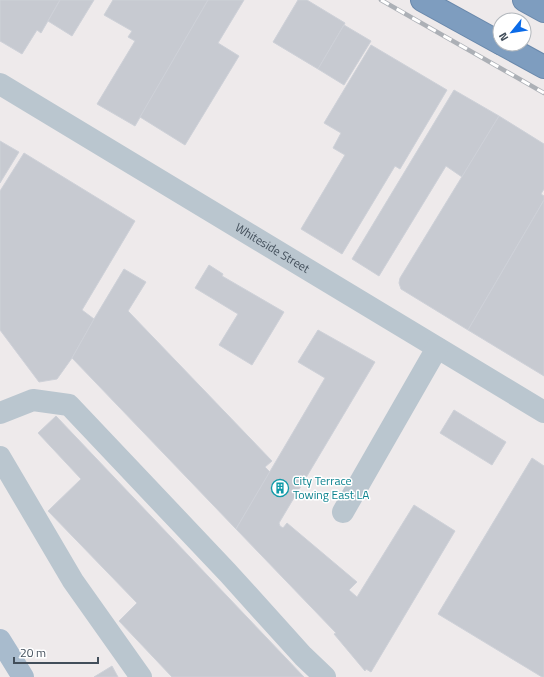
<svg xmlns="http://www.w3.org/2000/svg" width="544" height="677" font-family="'Titillium Web',sans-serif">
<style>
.building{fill:#c7cad1;stroke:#ced1d8}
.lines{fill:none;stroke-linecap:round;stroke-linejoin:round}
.highway-casing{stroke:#6988ab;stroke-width:24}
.minor{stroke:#bac6cf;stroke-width:22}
.major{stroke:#a8bbcd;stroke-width:22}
.highway{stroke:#7e9dbf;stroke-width:22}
.rail-casing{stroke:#acb0b6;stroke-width:4.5}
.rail{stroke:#fff;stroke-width:3;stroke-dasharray:9;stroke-linecap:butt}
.labels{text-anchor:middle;stroke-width:3;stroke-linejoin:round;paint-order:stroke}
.street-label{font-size:12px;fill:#424e5a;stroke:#fff}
.culture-label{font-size:12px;fill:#0d838f;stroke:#fff;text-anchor:start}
</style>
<rect width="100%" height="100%" fill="#eeeaeb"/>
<g class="building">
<polygon points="0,0 60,0 41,33 37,30 22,54 0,41"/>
<polygon points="60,0 94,0 72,36 48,21"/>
<polygon points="113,0 208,0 135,126 97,104 135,41 128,37 132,31 104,15"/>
<polygon points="208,0 244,0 218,43 239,56 185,145 140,117"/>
<polygon points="298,0 307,0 345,23 318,69 273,42"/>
<polygon points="344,25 371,41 344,85 318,69"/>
<polygon points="371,45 447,90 400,169 395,166 342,254 301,229 345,155 333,148 341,133 324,123"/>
<polygon points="454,90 499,116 462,177 446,166 379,276 352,259"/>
<polygon points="499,116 544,144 544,189 541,194 544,196 544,200 468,330 401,289 399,283 400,278"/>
<polygon points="0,141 19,152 0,183"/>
<polygon points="24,153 135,221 82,310 94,319 72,358 57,379 39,382 0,330 0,191"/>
<polygon points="544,200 544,376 468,330"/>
<polygon points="209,265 223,274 222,276 284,312 252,365 219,345 238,314 195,288"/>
<polygon points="124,269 146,282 128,311 272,461 265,467 270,472 236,529 72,358 94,319"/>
<polygon points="318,330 375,362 279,523 280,526 283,528 287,523 357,582 349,590 357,597 414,505 455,531 371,672 366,669 365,671 334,634 336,633 236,529 325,378 298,362"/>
<polygon points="454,410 506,442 492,465 440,433"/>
<polygon points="56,416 304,677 172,677 119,621 137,603 48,511 81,479 38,433"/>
<polygon points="532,458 544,466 544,677 542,677 438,614"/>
<polygon points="112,666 118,677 94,677"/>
</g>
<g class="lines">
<g class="highway-casing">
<g id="highway">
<polyline points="422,0 500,43"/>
<polyline points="524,0 544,11"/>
<polyline points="502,44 544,67"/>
</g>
</g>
<g class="minor">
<path id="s1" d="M 0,84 L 544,412"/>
<polyline points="0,413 33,400 69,405 228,573 303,656 325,677"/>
<polyline points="0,457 73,581 141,677"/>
<polyline points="343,512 437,348"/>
</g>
<polyline class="major" points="0,640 23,677"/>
<use href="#highway" class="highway"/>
<g class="rail-casing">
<polyline id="rail" points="381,0 544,93"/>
</g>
<use href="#rail" class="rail"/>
</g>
<defs>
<g id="building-ring" transform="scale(0.9)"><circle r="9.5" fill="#fff" stroke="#0f9aa8" stroke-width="1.5"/><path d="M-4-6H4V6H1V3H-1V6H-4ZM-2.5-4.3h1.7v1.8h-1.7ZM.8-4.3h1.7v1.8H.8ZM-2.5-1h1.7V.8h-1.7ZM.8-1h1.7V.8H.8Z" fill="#0f9aa8"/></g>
</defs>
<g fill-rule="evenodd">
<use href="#building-ring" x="280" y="488"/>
</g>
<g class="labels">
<g class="street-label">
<text dy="4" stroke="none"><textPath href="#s1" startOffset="318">Whiteside Street</textPath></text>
</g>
<g class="culture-label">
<text x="293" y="485">City Terrace<tspan x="293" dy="14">Towing East LA</tspan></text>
</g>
</g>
<g transform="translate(512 32) rotate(240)"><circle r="19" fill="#ffffff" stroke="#b3b8bd"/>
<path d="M0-3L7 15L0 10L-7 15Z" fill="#0b6be8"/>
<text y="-6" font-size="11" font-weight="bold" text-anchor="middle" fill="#424e5a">N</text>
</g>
<path d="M14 657v6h84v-6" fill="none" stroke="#424e5a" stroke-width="2"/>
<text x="20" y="657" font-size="12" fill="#424e5a" stroke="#ffffff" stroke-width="3" paint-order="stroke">20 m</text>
</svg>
